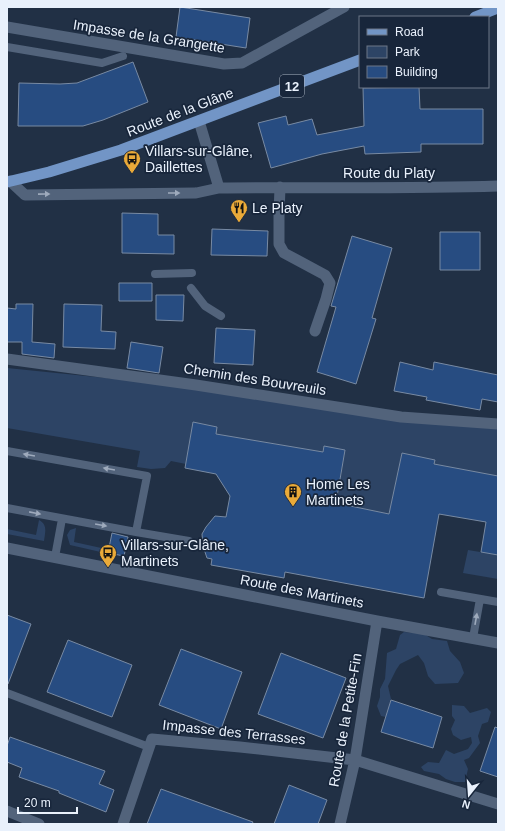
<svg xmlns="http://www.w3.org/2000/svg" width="505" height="831" font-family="Arial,sans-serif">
  <rect width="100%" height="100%" fill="#213045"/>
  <!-- green -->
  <path fill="#2d4465" d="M7,368l178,18 217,34 96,9v47l-64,-12 1,-4 -33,-7 -13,61 -63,-13 1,-7 11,2 7,-46 -21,-4 -1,6 -107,-18 1,-7 -24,-5 -7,42 -15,-3 -6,7 -14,1 -14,-2 3,-16 -133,-23z
    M39,520c9,5 6,12 5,21l-37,-7v-5l29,6z
    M76,528l-2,14 32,7 -1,4 -35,-8 -3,-10 3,-5z
    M468,550l30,5v24l-35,-6z
    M404,632l20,2 8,5 15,2 3,10 10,11 4,11 -6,10 -23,1 -7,-8 -4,-13 -6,-8 -18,9 -4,6 -8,16 3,13 -5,18 -5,-1 -4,-10 3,-9v-8l5,-10 2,-26 9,-4 4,-14z
    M452,705l12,1 6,7 17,-5 4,4 -3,10 -6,2 -4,12 2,7 -11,15 -5,2 4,9 -3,13h-10l-9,-3 -7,-5 -15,-3 -3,-4 7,-5 11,1 7,-13 8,4 14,-5 4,-6 -1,-6 -10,3 -8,-5 -2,-6 4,-9 -3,-4z"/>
  <!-- building -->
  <path fill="#274c81" stroke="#788aa3" d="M180,7l70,11 -4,30 -70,-11z
    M133,62l15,40 -45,18 -20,6h-65l1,-43 41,1 17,-1z
    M419,87l1,22h63v35h-62v8l-56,2 -1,-8 -42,8 -51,14 -13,-45 28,-7 2,9 24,-6 5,16 47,-9 -1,-38z
    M122,213l36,1v21h16v19l-52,-1z
    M212,229l56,2 -1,25 -56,-1z
    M440,232h40v38h-40z
    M352,236l40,12 -20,70 4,1 -20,65 -39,-12 19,-65 -5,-1z
    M119,283h33v18h-33z
    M156,295h28l-1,26 -27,-1z
    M16,304h17l-1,38 23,2 -1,14 -32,-4v-12h-15v-34l9,1z
    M64,304l38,1 -1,26 15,1 -1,17 -52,-2z
    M216,328l39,2 -2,35 -39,-2z
    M131,342l32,5 -4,26 -32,-5z
    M400,362l33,8 1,-8 64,13v27l-16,-3 -2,11 -54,-10 1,-3 -33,-6z
    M193,422l24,5 -1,7 107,18 1,-6 21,4 -9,53 53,11 13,-61 33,7 -1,4 64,12v79l-17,-3 5,-30 -47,-8 -15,84 -139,-26 -1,6 -73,-13 1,-6 -5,-1 -4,-12 -1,-12 4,-7 9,-11 11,1 4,-21 -14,-22 -31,-6z
    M112,533l16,4 -4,19 -16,-3z
    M7,615l24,9 -23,60h-1z
    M68,640l64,25 -20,52 -65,-25z
    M181,649l61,23 -21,57 -62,-24z
    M281,653l65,25 -23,60 -65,-24z
    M391,700l51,17 -9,31 -52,-16z
    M495,727l3,1v49l-18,-6z
    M10,737l95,34 -6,13 15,6 -8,22 -47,-19v-2l-40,-14 3,-9 -15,-6v-16z
    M289,785l38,15 -9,24h-44z
    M161,789l92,33 -1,2h-105z"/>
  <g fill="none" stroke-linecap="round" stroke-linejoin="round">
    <!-- service -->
    <path stroke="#52637b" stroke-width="8" d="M7,47l95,16 21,-7
      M155,274l37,-1
      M191,288l14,18 16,10
      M7,451l140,25 -11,56 -129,-24
      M136,532l53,9
      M55,557l7,-38
      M441,592l57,10
      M473,638l7,-39
      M7,693l142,54"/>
    <!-- minor -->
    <path stroke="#52637b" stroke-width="11" d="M7,27l217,37 18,-1 102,-56
      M199,121l20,67c93,-1 186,1 279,-2
      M10,181l15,14 171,-2 23,-5
      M280,187l-1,28v29l5,9 41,22 5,8 -4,16 -11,32
      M7,359l189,26 205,32 97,7
      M7,548l370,73 121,22
      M7,811l32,13
      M123,824l29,-85 88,8 115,13 143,44
      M340,824l15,-64 22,-139"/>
    <!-- primary -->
    <path stroke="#7295c6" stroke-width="11" d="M475,17l23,-9
      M7,182l42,-10 72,-22 239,-90"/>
  </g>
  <!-- one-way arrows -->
  <defs><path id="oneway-solid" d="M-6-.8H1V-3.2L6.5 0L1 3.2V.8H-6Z"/></defs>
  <g fill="#9eaabc">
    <use href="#oneway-solid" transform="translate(174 193)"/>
    <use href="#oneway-solid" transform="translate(44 194) rotate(-1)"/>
    <use href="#oneway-solid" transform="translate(29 455) rotate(-170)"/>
    <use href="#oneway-solid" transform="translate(109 469) rotate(-170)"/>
    <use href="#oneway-solid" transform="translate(35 513) rotate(11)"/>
    <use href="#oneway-solid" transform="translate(101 525) rotate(10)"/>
    <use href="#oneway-solid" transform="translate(476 619) rotate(-80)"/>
  </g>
  <!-- icons -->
  <defs>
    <symbol id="bus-pin" viewBox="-11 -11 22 30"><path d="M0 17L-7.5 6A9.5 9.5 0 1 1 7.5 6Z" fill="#eaaa39" stroke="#18263b"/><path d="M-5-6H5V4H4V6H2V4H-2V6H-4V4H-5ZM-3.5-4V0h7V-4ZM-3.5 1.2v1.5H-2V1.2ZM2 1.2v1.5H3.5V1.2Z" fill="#111"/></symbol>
    <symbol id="restaurant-pin" viewBox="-11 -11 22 30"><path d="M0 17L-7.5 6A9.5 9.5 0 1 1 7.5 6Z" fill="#eaaa39" stroke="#18263b"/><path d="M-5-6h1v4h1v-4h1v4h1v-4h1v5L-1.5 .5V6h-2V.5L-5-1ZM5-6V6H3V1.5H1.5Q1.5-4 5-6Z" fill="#111"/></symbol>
    <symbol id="building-pin" viewBox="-11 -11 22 30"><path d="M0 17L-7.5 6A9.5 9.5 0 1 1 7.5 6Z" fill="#eaaa39" stroke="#18263b"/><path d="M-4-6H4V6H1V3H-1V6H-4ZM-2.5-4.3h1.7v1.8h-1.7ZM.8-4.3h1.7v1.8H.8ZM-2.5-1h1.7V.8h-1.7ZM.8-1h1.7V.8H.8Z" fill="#111"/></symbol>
  </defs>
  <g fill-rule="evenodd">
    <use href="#bus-pin" x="122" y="149" width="20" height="27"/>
    <use href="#restaurant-pin" x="229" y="198" width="20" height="27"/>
    <use href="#building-pin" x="283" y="482" width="20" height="27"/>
    <use href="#bus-pin" x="98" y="543" width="20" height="27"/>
  </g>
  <g text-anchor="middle" stroke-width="3.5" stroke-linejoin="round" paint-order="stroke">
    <!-- shield labels -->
    <rect fill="#18263b" stroke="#aab4c2" stroke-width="1" x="280" y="75" width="24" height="22" rx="3"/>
    <g font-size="13" font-weight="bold" fill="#e9f1fc">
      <text x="292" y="91">12</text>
    </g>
    <!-- street labels -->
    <g font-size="14" fill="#e9f1fc" stroke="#18263b">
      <text transform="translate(149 36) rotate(9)" y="5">Impasse de la Grangette</text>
      <text transform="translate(180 112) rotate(-21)" y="5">Route de la Glâne</text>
      <text x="389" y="178">Route du Platy</text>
      <text transform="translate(255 379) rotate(9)" y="5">Chemin des Bouvreuils</text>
      <text transform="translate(302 591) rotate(11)" y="5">Route des Martinets</text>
      <text transform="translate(345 720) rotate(-80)" y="5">Route de la Petite-Fin</text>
      <text transform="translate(234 732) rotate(6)" y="5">Impasse des Terrasses</text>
    </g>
    <!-- poi labels -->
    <g font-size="14" fill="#e9f1fc" stroke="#18263b" text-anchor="start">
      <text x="145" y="156">Villars-sur-Glâne,<tspan x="145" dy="16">Daillettes</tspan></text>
      <text x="252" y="213">Le Platy</text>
      <text x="306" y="489">Home Les<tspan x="306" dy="16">Martinets</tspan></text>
      <text x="121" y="550">Villars-sur-Glâne,<tspan x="121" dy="16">Martinets</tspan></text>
    </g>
  </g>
  <!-- border -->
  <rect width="505" height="831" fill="none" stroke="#e9f1fc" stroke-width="16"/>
  <!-- legend -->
  <rect x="359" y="16" width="130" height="72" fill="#18263b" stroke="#6c7788"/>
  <rect x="367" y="29" width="20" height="6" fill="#7295c6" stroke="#6c7788"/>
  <text x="395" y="36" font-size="12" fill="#e9f1fc">Road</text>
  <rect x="367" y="46" width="20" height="12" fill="#2d4465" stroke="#6c7788"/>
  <text x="395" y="56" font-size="12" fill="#e9f1fc">Park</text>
  <rect x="367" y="66" width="20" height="12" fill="#274c81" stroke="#6c7788"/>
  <text x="395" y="76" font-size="12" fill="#e9f1fc">Building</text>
  <!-- north arrow -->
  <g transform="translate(469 795) rotate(197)" stroke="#18263b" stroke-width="3" paint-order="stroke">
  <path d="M0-3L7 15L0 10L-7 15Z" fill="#e9f1fc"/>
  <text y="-6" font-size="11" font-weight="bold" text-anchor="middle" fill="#e9f1fc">N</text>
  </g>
  <!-- scale -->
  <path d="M18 807v6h59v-6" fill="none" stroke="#e9f1fc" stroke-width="2"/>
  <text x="24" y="807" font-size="12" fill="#e9f1fc" stroke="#18263b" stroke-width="3" paint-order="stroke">20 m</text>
</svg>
